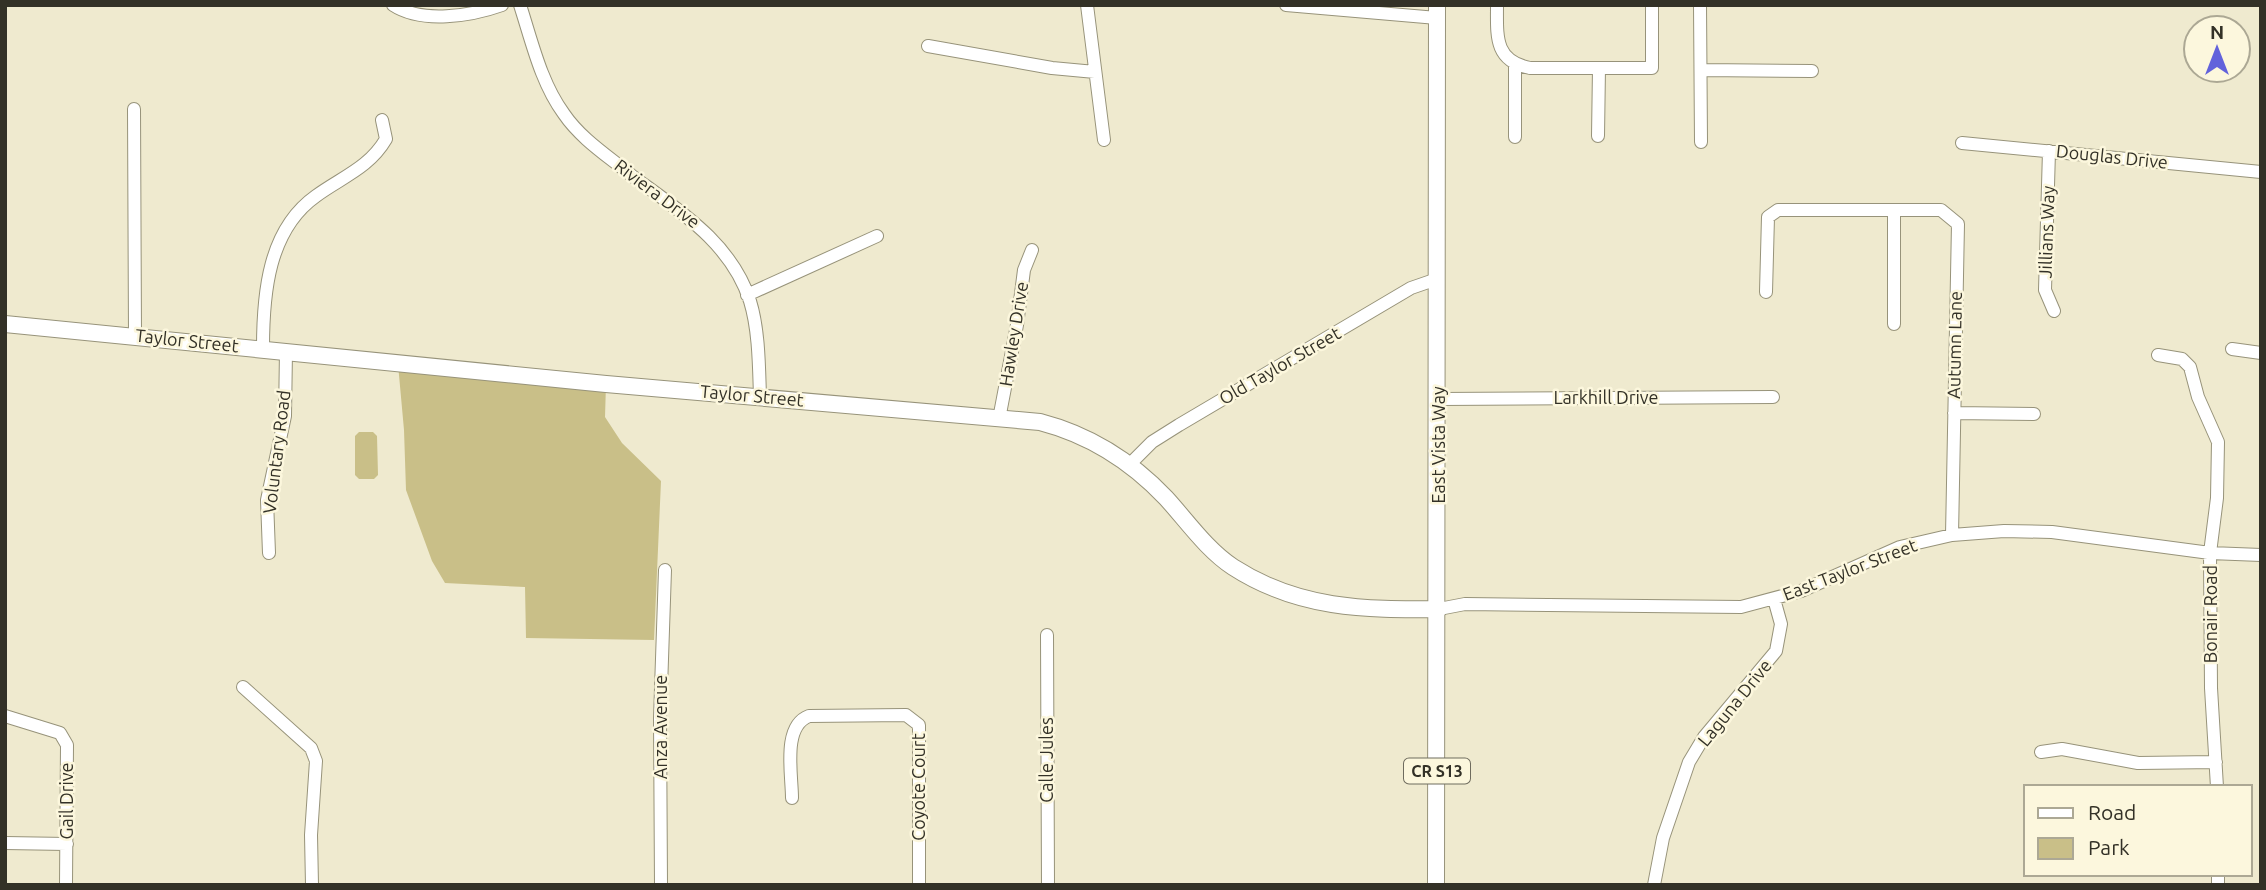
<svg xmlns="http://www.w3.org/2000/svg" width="2266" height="890" font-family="Ubuntu,sans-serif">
  <rect width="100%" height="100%" fill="#efeacf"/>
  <!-- green -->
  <path fill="#c9bf88" d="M398,364l208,20 -1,33 17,26 39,38 -7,159 -128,-2 -1,-51 -80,-4 -13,-22 -26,-71 -2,-60z
    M359,432h14l4,4 1,39 -4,4h-15l-4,-4v-39z"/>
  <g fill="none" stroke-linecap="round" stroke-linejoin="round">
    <defs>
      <path id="minor" d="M393,5c29,19 78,11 109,0
        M520,5c12,37 21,78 44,109 17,25 44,42 67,61 47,35 100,67 119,126 9,29 9,66 10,96
        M1087,5l17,135
        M1286,5l151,13
        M1497,5c0,31 -3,56 33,63h122v-63
        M1700,5l1,137
        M928,46l124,22 43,4
        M1515,65v72
        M1701,70l111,1
        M134,109l1,227
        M1598,136l1,-68
        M1962,143l299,29
        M2049,151l-4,139 9,21
        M1894,210v114
        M1766,292l2,-75 10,-7h163l17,14 -6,311
        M747,295l130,-59
        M263,348c0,-54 5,-118 53,-152 26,-19 53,-28 70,-57l-4,-19
        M2232,349l29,4
        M2158,355l24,4 8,8 8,30 20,45 -1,56 -7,55 1,135 6,99
        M1439,399l334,-2
        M1954,413l80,1
        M999,419l18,-94 7,-55 8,-20
        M1130,464l22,-22 27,-17 232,-137 26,-9
        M269,553l-2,-53 18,-84 1,-65
        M1439,609l26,-5 276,3 60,-16 99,-44 52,-12 52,-4 48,1 158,21 51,2
        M1047,635l1,250
        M243,687l68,61 5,13 -5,74 1,50
        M5,716l55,17 7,12 -1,140
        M2041,752l21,-3 76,14 78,-1
        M792,798c0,-24 -10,-72 17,-82l97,-1 13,10v160
        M5,843l62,1
        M661,885l-1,-167 5,-148
        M1654,885l9,-47 26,-76 15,-25 72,-86 5,-27 -7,-25
        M2218,885v-11"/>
      <path id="major" d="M5,324l601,60 434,38c50,13 90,38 126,76 21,23 41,52 67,69 65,42 131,43 206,42
        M1436,885l1,-880"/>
    </defs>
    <!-- minor casing -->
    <use href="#minor" stroke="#97937a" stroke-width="14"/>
    <!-- major casing -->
    <use href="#major" stroke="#97937a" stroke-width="18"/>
    <!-- minor -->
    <use href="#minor" stroke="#fff" stroke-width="12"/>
    <!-- major -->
    <use href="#major" stroke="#fff" stroke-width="16"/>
  </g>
  <g text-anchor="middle" stroke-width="5" stroke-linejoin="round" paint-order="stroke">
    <!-- shield labels -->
    <rect fill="#fcf7dd" stroke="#6f6c5e" stroke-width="2" x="1404" y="758.5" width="66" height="25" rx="5"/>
    <g font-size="16" font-weight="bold" fill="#333127">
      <text x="1437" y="777">CR S13</text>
    </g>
    <!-- street labels -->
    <g font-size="18" fill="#333127" stroke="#fcf7dd">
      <text transform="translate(2112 157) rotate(6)" y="6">Douglas Drive</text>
      <text transform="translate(657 194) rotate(37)" y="6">Riviera Drive</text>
      <text transform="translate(2047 232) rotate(-88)" y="6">Jillians Way</text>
      <text transform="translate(1014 334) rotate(-81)" y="6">Hawley Drive</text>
      <text transform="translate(187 341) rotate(6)" y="6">Taylor Street</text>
      <text transform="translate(1955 345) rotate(-89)" y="6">Autumn Lane</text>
      <text transform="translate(1280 366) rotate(-30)" y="6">Old Taylor Street</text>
      <text transform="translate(752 396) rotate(5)" y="6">Taylor Street</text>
      <text x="1606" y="404">Larkhill Drive</text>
      <text transform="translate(1439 445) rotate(-90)" y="6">East Vista Way</text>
      <text transform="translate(277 452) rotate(-83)" y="6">Voluntary Road</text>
      <text transform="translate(1850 570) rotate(-21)" y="6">East Taylor Street</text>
      <text transform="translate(2211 614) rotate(-90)" y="6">Bonair Road</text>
      <text transform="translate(1735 703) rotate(-51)" y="6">Laguna Drive</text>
      <text transform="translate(661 727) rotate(-90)" y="6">Anza Avenue</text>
      <text transform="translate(1047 760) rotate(-90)" y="6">Calle Jules</text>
      <text transform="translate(919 787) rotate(-90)" y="6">Coyote Court</text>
      <text transform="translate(67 801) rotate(-90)" y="6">Gail Drive</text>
    </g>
  </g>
  <!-- border -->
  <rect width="2266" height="890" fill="none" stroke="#333127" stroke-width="14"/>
  <!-- legend -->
  <rect x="2024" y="785" width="228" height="91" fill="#fcf7dd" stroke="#aca894" stroke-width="2"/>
  <rect x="2038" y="808" width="35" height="10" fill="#ffffff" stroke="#aca894" stroke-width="2"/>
  <text x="2088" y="820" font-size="21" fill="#333127">Road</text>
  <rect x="2038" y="838" width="35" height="21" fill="#c9bf88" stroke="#aca894" stroke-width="2"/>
  <text x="2088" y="855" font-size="21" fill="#333127">Park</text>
  <!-- north arrow -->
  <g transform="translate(2217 49)"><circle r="33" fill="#fcf7dd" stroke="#aca894" stroke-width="2"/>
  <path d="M0-5L12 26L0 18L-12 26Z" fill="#6262db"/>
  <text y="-10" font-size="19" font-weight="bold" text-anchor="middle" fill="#333127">N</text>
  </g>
</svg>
